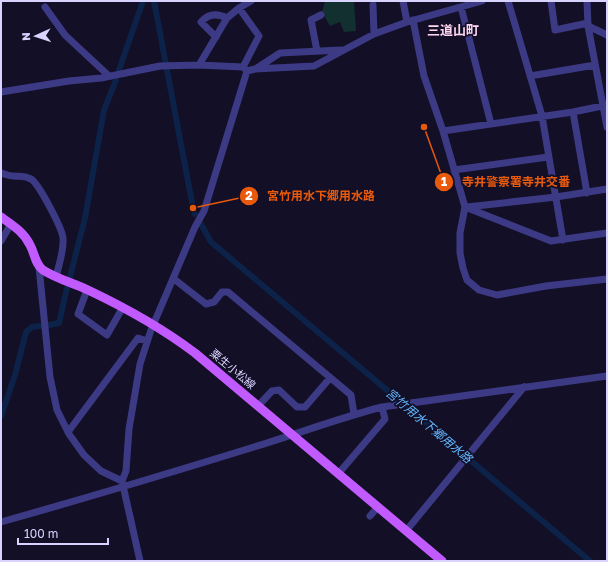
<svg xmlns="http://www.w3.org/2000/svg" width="608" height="562" font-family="'Golos Text','Noto Sans JP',sans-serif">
  <rect width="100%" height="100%" fill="#130f26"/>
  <!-- green -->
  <path fill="#12302f" d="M325,1h29l2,30 -12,1 -4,-10 -10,4 -8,-14z"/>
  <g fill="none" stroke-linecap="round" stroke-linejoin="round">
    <!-- canal -->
    <path stroke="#0c2248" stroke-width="6" d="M154,1l39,207 2,6
      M119,70l24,-69
      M201,224l10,18 379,319
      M70,277l15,-59 19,-108 12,-30
      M49,325l10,-2 8,-35
      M1,416l14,-41 11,-43 6,-5 8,-1"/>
    <!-- minor -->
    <path stroke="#3d3a85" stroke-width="7" d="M403,1l4,21
      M508,1l34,115 21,124
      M551,1l4,29 33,-7
      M587,1l1,25 19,101
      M373,5l1,29
      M45,7l20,28 44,41
      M461,7l30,117
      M239,8l20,28 -16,31
      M413,20l11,56 19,55 22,76 -5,26v20l3,15 4,12 12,10 18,5 49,-9 61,-7
      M588,26l19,9
      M216,37l-15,-15c7,-8 16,-9 26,-4
      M317,51l-6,-31 10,-5
      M199,65l28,-47 12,-10 12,-7
      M257,68l23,-15 61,-3
      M247,71l8,-2 59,-3 60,-32 33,-12 75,-21
      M530,76l65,-11
      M1,92l68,-11 32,-3 59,-12 39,-1 44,2 4,4
      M573,112l14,81
      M443,131l130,-19 34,-7
      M454,170l94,-13
      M1,173c4,1 8,3 12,3 8,1 10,-1 18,3 8,5 31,49 32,59 1,13 -4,26 -7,39
      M465,207l86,34 56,-8
      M467,207l89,-10 51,-8
      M1,241l10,-17
      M39,267l11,110 7,33 12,24 15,21 17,16 21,10 18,80
      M174,279l32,25 8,-2 8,-10h6l123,103 3,19
      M87,290l-9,24 29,21 16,-28
      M258,406l14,-15 7,-1 18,17h8l25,-29
      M68,432l70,-94 9,3
      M338,474l47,-55 -3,-12
      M122,481l4,-10 3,-42 11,-65 11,-34 44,-103 9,-16 43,-140
      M370,516l7,-8
      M1,522c85,-24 169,-49 253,-75 43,-13 85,-29 128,-40l225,-31
      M406,531l118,-144"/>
    <!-- major -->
    <path stroke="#c25bff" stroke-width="9" d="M1,217c11,8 23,15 29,28 5,9 5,19 13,25 14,9 30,13 45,20 38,18 74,38 107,63l247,208"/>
  </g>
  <g text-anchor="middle" stroke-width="3.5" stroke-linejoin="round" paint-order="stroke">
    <!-- street labels -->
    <g font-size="11" fill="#d9d4ff" stroke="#130f26">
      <text transform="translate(233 369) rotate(40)" y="4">粟生小松線</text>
    </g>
    <!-- water labels -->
    <g font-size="12" font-style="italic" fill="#62b6ff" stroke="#130f26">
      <text transform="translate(429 426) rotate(40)" y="4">宮竹用水下郷用水路</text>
    </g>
    <!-- quarter labels -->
    <g font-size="13" font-weight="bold" fill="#ffd6f0" stroke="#130f26">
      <text x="453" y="35">三道山町</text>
    </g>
  </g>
  <!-- callouts -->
  <path fill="none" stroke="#e8590c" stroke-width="1.5" d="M424 127L444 182M193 208L249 196"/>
  <g fill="#e8590c" stroke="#130f26" stroke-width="1.5">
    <circle cx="424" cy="127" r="4"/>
    <circle cx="193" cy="208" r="4"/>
    <circle cx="444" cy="182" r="10"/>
    <circle cx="249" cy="196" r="10"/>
  </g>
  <g font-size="12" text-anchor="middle" font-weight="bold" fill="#fff">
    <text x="444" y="186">1</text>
    <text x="249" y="200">2</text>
  </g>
  <g font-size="12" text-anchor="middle" font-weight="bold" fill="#e8590c" stroke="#130f26" stroke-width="3.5" stroke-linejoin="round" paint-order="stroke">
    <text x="516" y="186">寺井警察署寺井交番</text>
    <text x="321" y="200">宮竹用水下郷用水路</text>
  </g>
  <!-- border -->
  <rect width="608" height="562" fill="none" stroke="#d9d4ff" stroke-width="4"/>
  <!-- north arrow -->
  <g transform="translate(36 36) rotate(267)" stroke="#130f26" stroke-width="3" paint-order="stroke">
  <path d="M0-3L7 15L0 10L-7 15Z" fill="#d9d4ff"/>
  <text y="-6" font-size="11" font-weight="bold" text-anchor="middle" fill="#d9d4ff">N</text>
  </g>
  <!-- scale -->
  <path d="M18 538v6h90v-6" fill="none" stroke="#d9d4ff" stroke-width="2"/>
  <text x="24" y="538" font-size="12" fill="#d9d4ff" stroke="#130f26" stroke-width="3" paint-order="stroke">100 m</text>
</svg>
